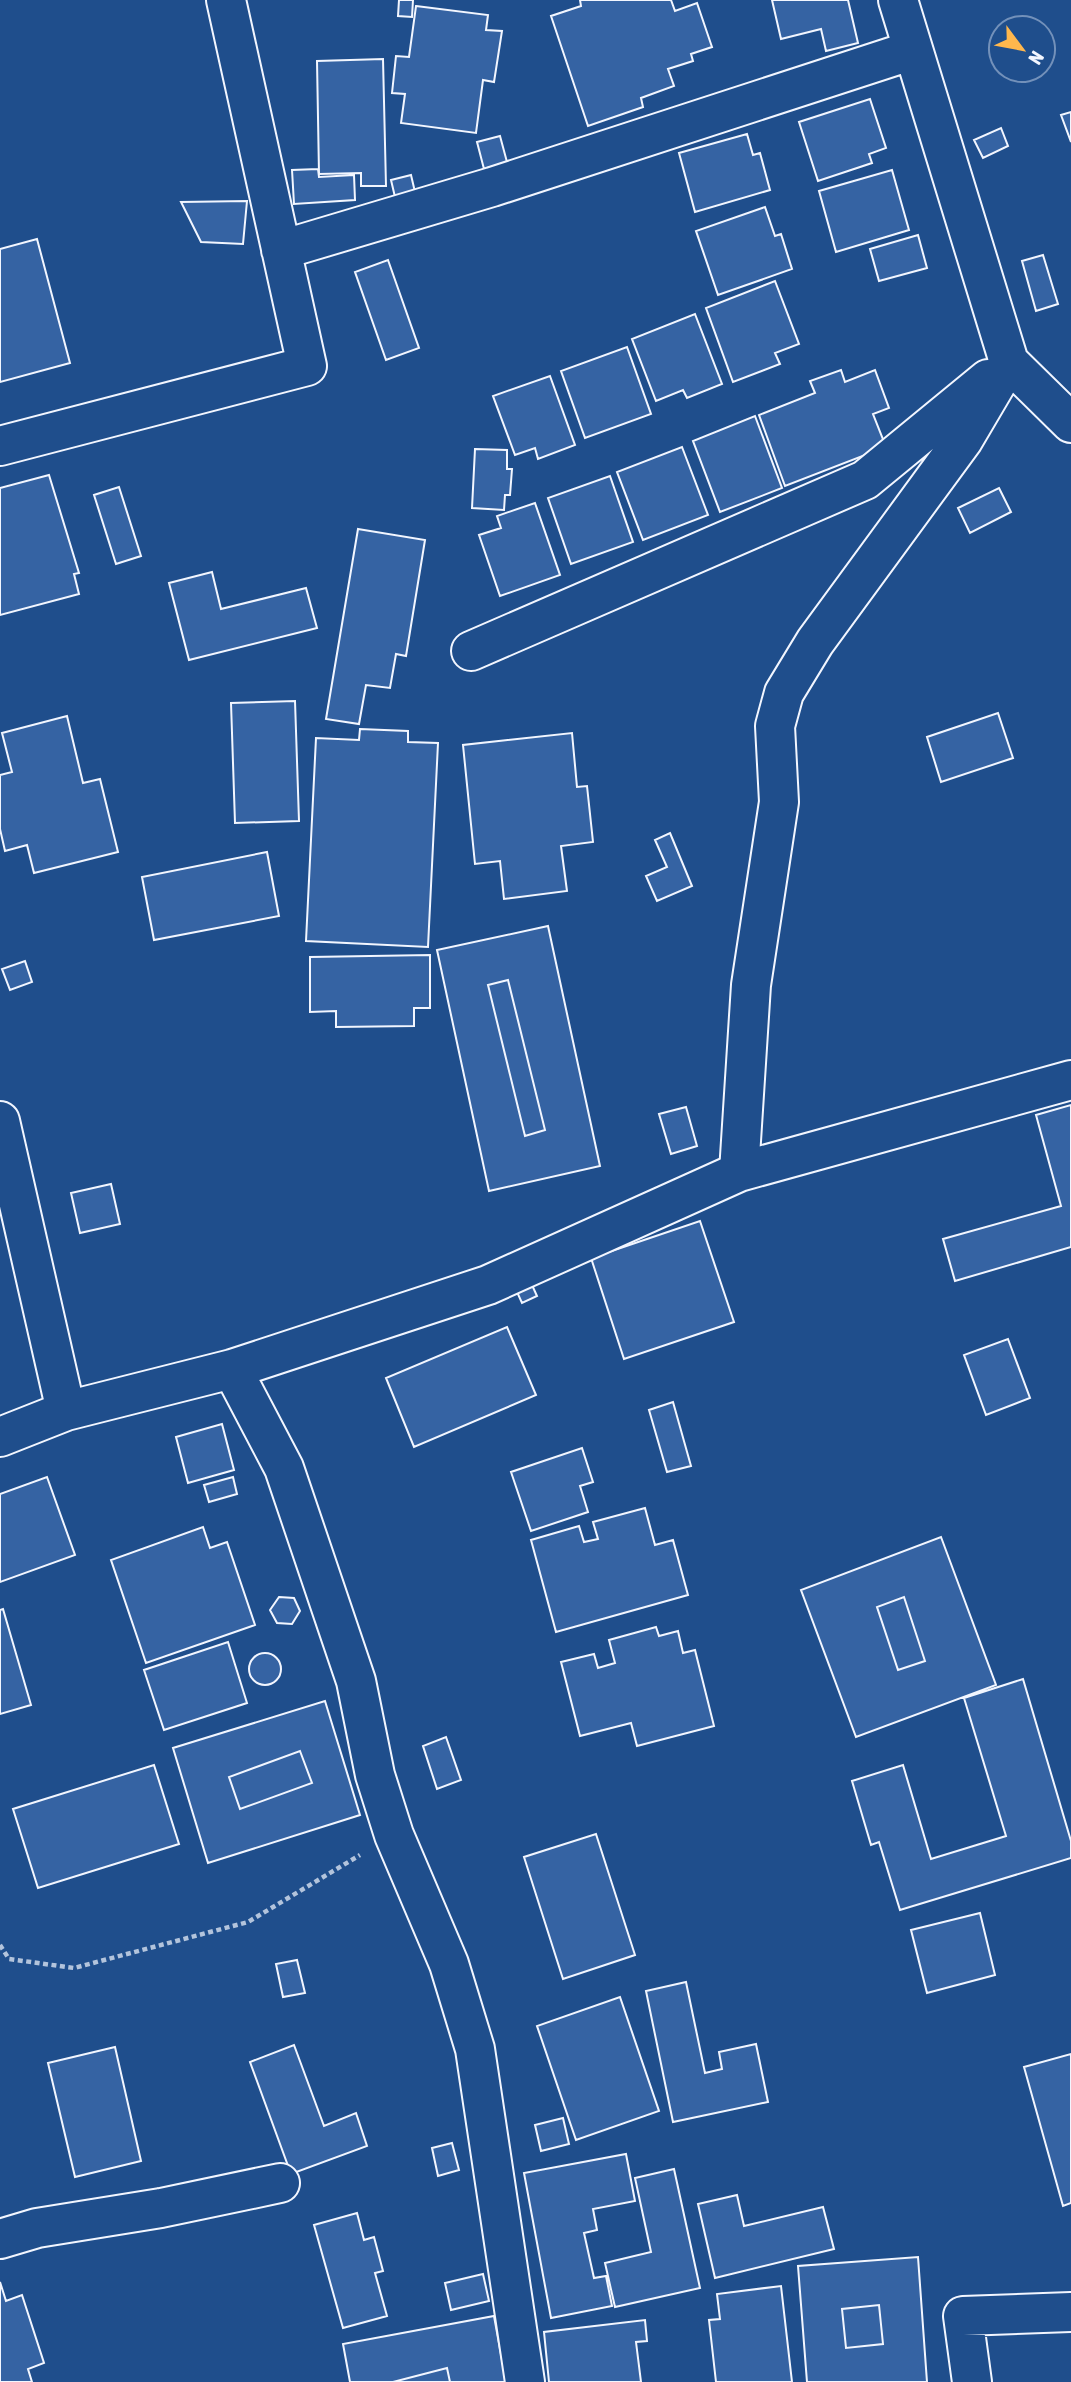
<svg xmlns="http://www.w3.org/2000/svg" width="1071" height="2382" font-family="'Asap Condensed',sans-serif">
  <rect width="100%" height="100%" fill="#1f4e8c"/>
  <!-- building -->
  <path fill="#3563a3" stroke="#f2f6ff" stroke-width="2" fill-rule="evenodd" d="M399,0h14l-1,17 -14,-1z
    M580,0h91l4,11 22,-8 15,44 -21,7 2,7 -25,8 6,17 -33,12 2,9 -55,19 -37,-110 30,-10z
    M772,0h76l10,43 -32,8 -5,-22 -40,10z
    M416,6l72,9 -2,15 16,1 -8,51 -11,-2 -7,53 -75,-10 4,-29 -13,-1 4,-37 13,1z
    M383,59l3,127h-25v-13l-42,1 -2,-113z
    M870,99l16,49 -17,6 3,9 -54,18 -19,-59z
    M1071,112v30l-10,-27z
    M1001,128l7,18 -25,12 -9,-18z
    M747,134l6,21 7,-2 10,37 -75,22 -16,-59z
    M500,136l7,26 -23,7 -7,-27z
    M318,169l1,8 35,-2 1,25 -61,4 -2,-34z
    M892,170l17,60 -73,22 -17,-61z
    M411,175l4,17 -20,5 -4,-17z
    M247,201l-4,43 -42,-2 -20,-40z
    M765,207l10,29 6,-2 11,35 -74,26 -22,-64z
    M918,235l9,33 -48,13 -9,-32z
    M37,239l33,124 -70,19v-133z
    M1043,255l15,49 -22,7 -14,-50z
    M388,260l31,88 -33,12 -31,-88z
    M775,281l24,63 -24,9 5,11 -47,18 -27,-74z
    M695,314l27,70 -35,14 -4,-8 -27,11 -24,-62z
    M627,347l24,67 -66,24 -24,-67z
    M841,370l4,12 30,-12 14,38 -16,6 13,33 -101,39 -26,-71 56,-22 -5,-12z
    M550,376l25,69 -37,14 -3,-11 -20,7 -22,-59z
    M755,416l27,72 -62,24 -27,-71z
    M682,447l26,68 -65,25 -26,-68z
    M475,449l32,1v19h5l-2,26h-5l-1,15 -32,-2z
    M49,475l30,98 -5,1 5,20 -79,21v-127z
    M610,476l23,66 -62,22 -23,-66z
    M119,487l22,69 -25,8 -22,-69z
    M999,488l12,24 -41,21 -12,-25z
    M535,503l25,72 -60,21 -21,-61 22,-7 -4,-12z
    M358,529l67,11 -19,116 -10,-2 -6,34 -24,-3 -7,39 -33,-5z
    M212,572l9,37 85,-21 11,40 -128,32 -20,-77z
    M295,701l4,120 -64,2 -4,-120z
    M998,713l15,45 -72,24 -14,-45z
    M67,716l16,67 17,-4 18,73 -84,21 -7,-28 -22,6 -5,-22v-54l12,-3 -10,-39z
    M360,729l48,2v11l30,1 -10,204 -122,-6 10,-203 43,2z
    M572,733l5,54 10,-1 6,56 -32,4 6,45 -63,8 -4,-38 -25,3 -12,-119z
    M670,833l22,53 -35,15 -11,-25 21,-9 -12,-27z
    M267,852l12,64 -125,24 -12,-63z
    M548,926l52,240 -111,25 -52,-241zM508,980l37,150 -20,6 -37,-151z
    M430,955v53h-16v18l-78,1v-16l-26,1v-55z
    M25,961l7,21 -22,8 -8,-21z
    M508,980l37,150 -20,6 -37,-151z
    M1071,1105v142l-116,34 -12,-42 118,-33 -25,-91z
    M686,1107l11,39 -26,8 -12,-40z
    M111,1184l9,40 -40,9 -9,-40z
    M700,1221l34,101 -110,37 -33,-101z
    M532,1285l5,11 -15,7 -5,-11z
    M507,1327l29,68 -122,52 -28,-69z
    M1008,1339l22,59 -44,17 -22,-60z
    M673,1402l18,64 -24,6 -18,-62z
    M222,1424l12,46 -46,13 -12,-46z
    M582,1448l11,34 -13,4 8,26 -57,19 -20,-59z
    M47,1477l28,78 -75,27v-88z
    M233,1477l4,17 -28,8 -5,-17z
    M645,1508l10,37 18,-5 15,55 -132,37 -25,-92 48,-14 5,16 14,-3 -5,-17z
    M203,1527l7,21 17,-6 28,83 -109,38 -35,-103z
    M941,1537l55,148 -140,52 -55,-147zM904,1597l21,64 -27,9 -21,-63z
    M279,1597l15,1 6,13 -8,13 -15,-1 -7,-13z
    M904,1597l21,64 -27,9 -21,-63z
    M3,1609l28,96 -31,9v-104z
    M656,1627l3,9 19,-5 5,22 12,-3 19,76 -77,20 -6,-23 -51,13 -19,-74 33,-8 4,14 17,-5 -6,-23z
    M228,1642l19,61 -83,27 -20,-60z
    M249 1669a16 16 0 1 1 32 0a16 16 0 1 1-32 0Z
    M1023,1679l48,162v17l-171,52 -21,-68 -8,3 -19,-64 51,-16 28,94 75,-23 -42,-138z
    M325,1701l35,114 -152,48 -35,-115zM300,1751l12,32 -72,26 -11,-32z
    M446,1737l15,43 -24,9 -14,-43z
    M300,1751l12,32 -72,26 -11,-32z
    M154,1765l25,79 -141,44 -25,-79z
    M596,1834l39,121 -72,24 -39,-122z
    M980,1913l15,62 -68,18 -16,-63z
    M297,1960l8,33 -22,4 -7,-33z
    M686,1982l19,91 17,-4 -3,-17 37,-8 12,58 -95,20 -27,-131z
    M620,1997l39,114 -83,29 -39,-114z
    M294,2045l30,81 32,-13 11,33 -76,28 -41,-112z
    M115,2047l26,114 -66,16 -27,-114z
    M1071,2054v149l-8,3 -39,-139z
    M563,2118l6,26 -28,7 -6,-26z
    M452,2143l7,27 -21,6 -6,-28z
    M626,2154l9,47 -42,8 4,21 -13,3 10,45 12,-2 6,30 -61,12 -27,-145z
    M674,2169l26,119 -85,19 -10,-44 46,-11 -16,-74z
    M737,2195l7,31 79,-19 11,42 -119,29 -17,-74z
    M357,2213l7,27 10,-3 9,34 -8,2 12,43 -44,12 -29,-103z
    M918,2257l9,125h-120l-9,-116zM879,2305l4,39 -37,4 -4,-39z
    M483,2274l6,27 -38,9 -6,-27z
    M0,2282l6,19 16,-6 22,68 -16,6 4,13h-32z
    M781,2286l11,96h-76l-7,-62 11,-1 -3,-25z
    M879,2305l4,39 -37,4 -4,-39z
    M494,2316l12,66h-56l-3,-14 -54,14h-43l-7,-38z
    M645,2320l2,21 -11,1 5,40h-92l-5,-50z
    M447,2368l3,14h-57z"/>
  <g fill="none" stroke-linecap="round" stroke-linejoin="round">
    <defs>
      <path id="minor" d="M898,0l111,362 62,61
        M281,250l211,-63 421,-137
        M0,446l307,-80 -81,-366
        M471,651l394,-171 123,-101
        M0,1121l66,290
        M739,1172l12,-187 28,-183 -4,-76 9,-33 31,-51 148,-202 46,-78
        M232,1369l52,99 72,213 19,94 19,60 55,129 26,85 50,333
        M0,1437l66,-26 166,-42 256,-84 251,-113 332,-92
        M0,2239l37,-11 124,-20 119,-25
        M972,2382l-9,-66 108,-4"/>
    </defs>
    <!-- minor casing -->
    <use href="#minor" stroke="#f2f6ff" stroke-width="42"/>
    <!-- path -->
    <path stroke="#b3c4dc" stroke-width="4.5" stroke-dasharray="5 3.5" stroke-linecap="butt" d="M0,1945l9,14 65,9 174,-46 112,-67"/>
    <!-- minor -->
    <use href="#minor" stroke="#1f4e8c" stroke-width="38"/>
  </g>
  <!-- north arrow -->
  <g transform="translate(1022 49) rotate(122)"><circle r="33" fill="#1f4e8c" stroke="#7391ba" stroke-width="2"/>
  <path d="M0-5L12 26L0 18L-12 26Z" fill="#ffb74d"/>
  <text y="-10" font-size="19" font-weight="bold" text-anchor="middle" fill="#f2f6ff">N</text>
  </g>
</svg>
